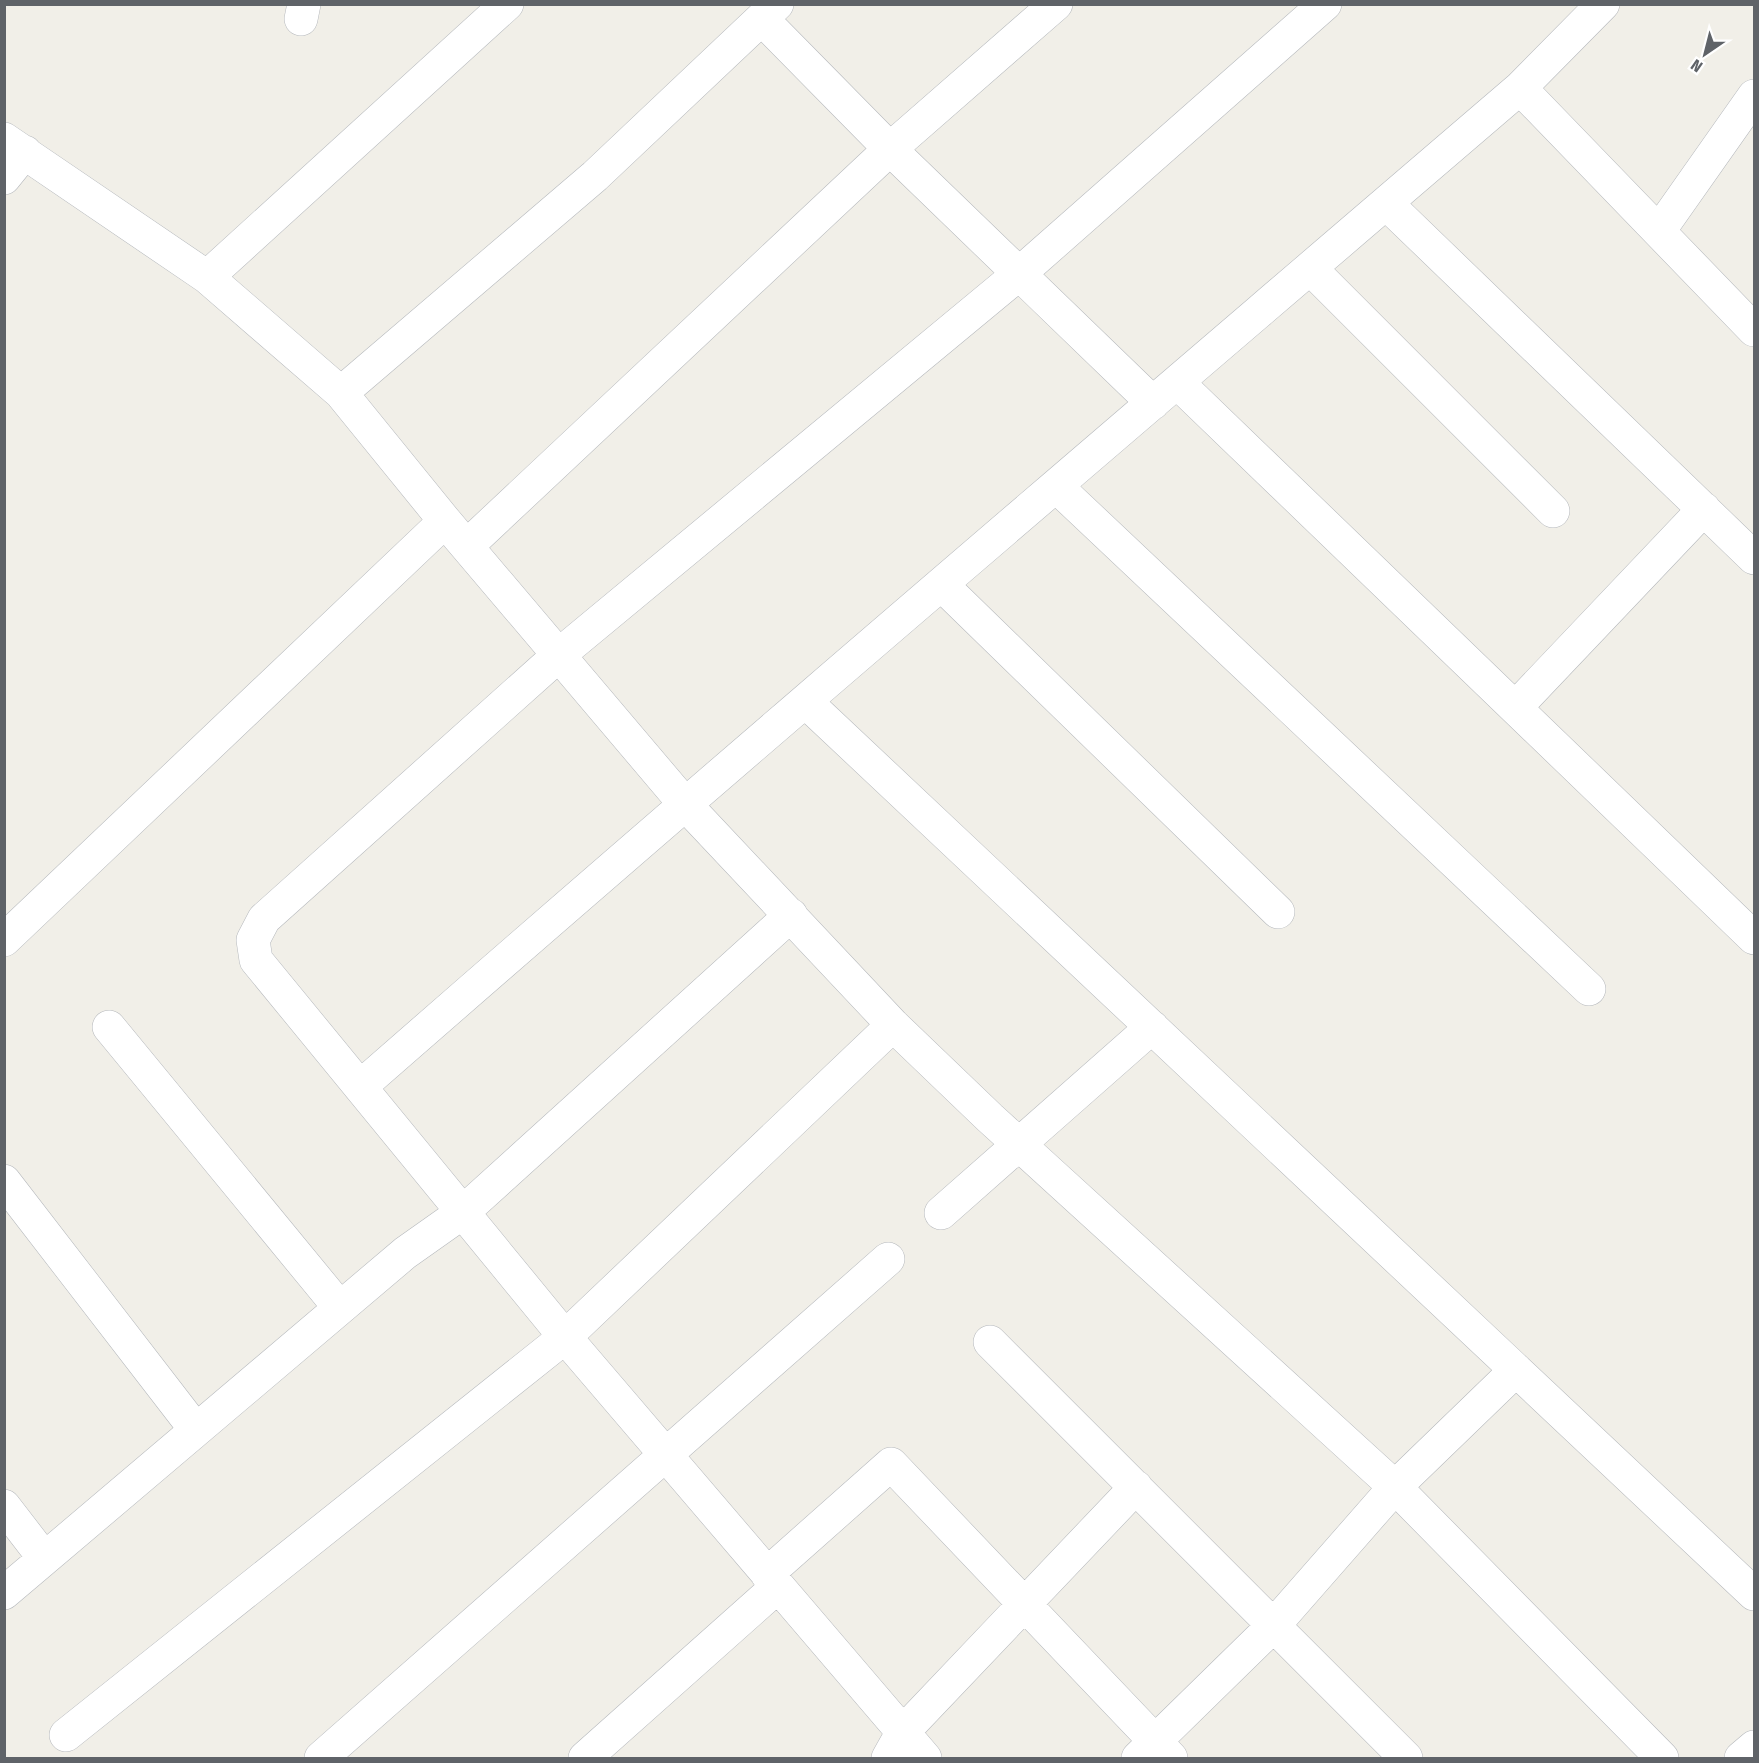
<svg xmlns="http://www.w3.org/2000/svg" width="1759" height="1763" font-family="'Fira Sans Condensed',sans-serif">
  <rect width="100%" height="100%" fill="#f1efe8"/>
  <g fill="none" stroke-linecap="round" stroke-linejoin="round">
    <defs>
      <path id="minor" d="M301,19l3,-15
        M762,19l128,130 263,254
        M1520,88l234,242
        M4,139l203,138 134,116 104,128 239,282 209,222 97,93 405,369 267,271
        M4,178l21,-26
        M1386,203l368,355
        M1659,231l95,-135
        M1310,268l243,243
        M207,277l300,-273
        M1177,382l577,556
        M341,393l254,-217 182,-172
        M1056,486l533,503
        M468,545l422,-396 166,-145
        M942,585l336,327
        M806,702l948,892
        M1516,707l188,-198
        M4,940l441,-419
        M109,1027l231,281
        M360,1087c384,-336 773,-667 1160,-999l83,-84
        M4,1181l192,249
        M941,1213l211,-186
        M990,1342l416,416
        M4,1506l40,52
        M767,1574l124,-110 280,294
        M4,1593l401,-340 58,-41 328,-297
        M66,1735l499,-398 328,-312
        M321,1758l567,-499
        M585,1758l192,-171
        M888,1758l14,-25 234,-246
        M925,1758l-360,-421 -309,-377 -3,-20 11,-21 296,-265 460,-381 305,-269
        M1138,1758l136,-133 121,-138 121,-117
        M1741,1758l13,-11"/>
    </defs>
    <!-- minor casing -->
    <use href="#minor" stroke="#b5b8bc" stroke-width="34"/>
    <!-- minor -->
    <use href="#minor" stroke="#fff" stroke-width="33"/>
  </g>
  <!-- border -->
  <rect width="1759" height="1763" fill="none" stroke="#5f6368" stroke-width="12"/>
  <!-- north arrow -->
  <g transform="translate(1705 54) rotate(215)" stroke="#ffffff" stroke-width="4.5" paint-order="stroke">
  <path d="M0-4.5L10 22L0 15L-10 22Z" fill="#5f6368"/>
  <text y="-9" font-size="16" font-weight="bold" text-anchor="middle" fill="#5f6368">N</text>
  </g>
</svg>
